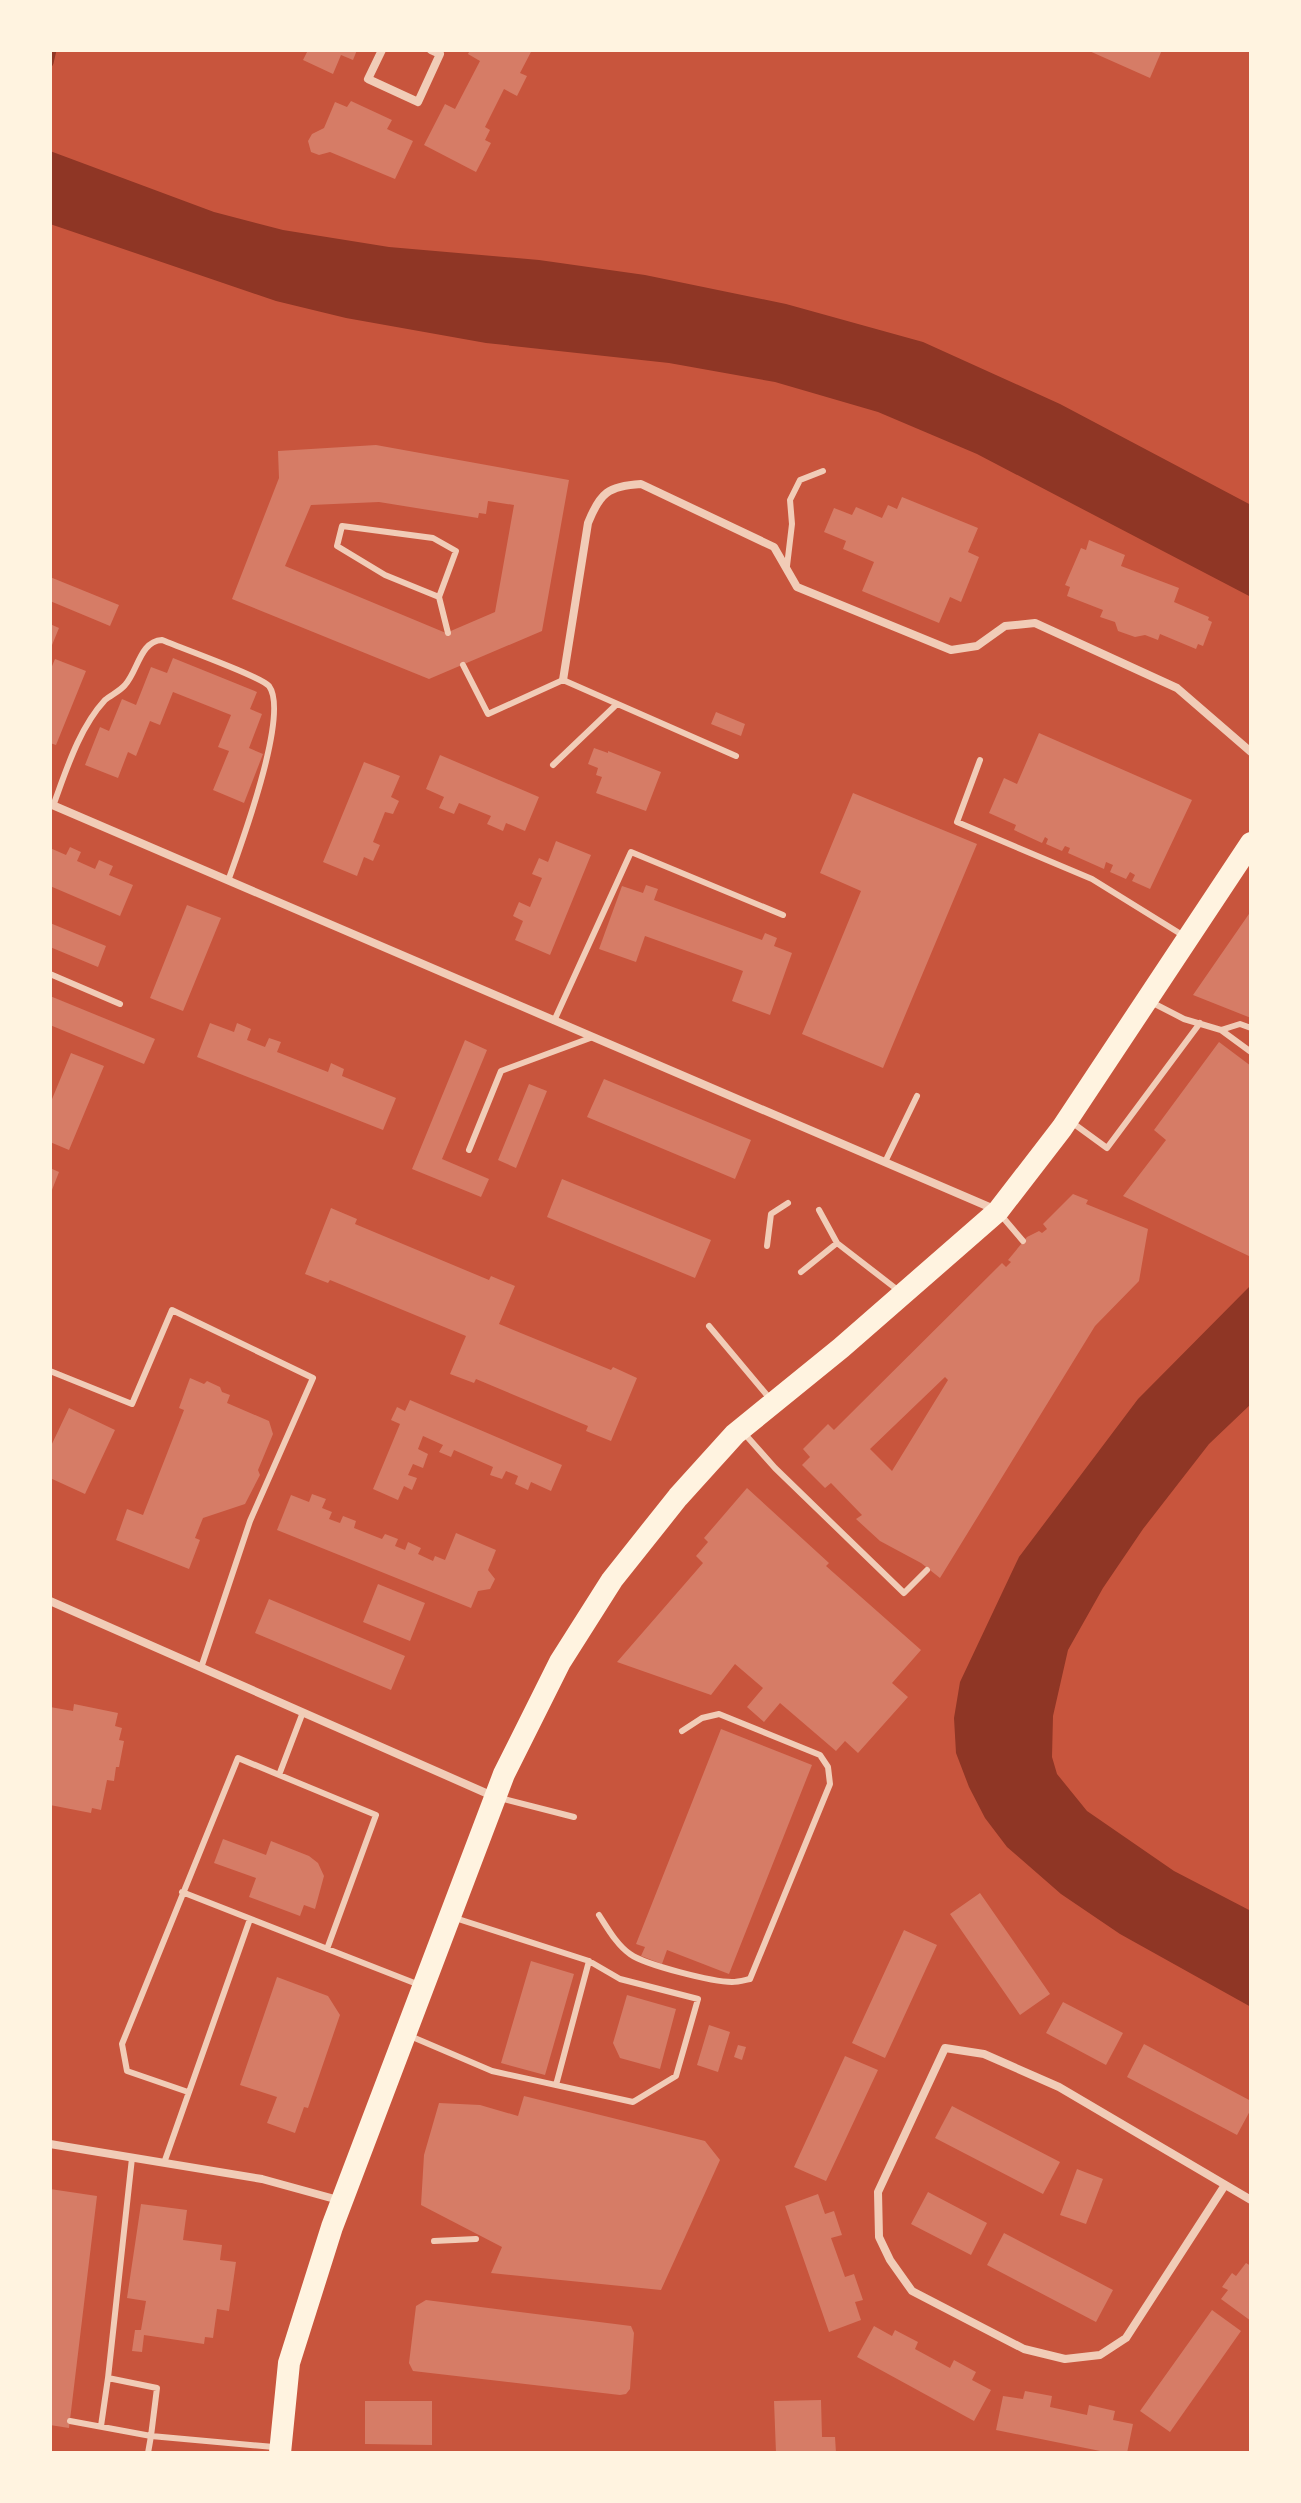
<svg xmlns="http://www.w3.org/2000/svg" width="1301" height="2503" font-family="Roboto,sans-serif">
  <rect width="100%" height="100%" fill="#c8553d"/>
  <!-- water -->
  <path fill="#8f3625" d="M50,151l164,61 69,18 106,17 150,13 106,15 141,29 137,38 137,62 191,101v92l-274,-143 -99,-42 -103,-30 -106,-19 -183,-20 -140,-25 -70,-17 -226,-77z
    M1251,1285v119l-42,40 -66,85 -40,59 -35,62 -15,66 -1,41 5,17 30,37 87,60 77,40v96l-131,-73 -59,-40 -54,-47 -22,-29 -16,-31 -13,-34 -2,-35 6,-36 59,-125 119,-158z"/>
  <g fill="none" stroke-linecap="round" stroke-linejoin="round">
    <!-- stream -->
    <path stroke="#8f3625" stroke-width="7" d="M50,63l3,-13"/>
  </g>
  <!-- building -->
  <path fill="#d67c66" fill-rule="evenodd" d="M308,50h49l-4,10 -12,-5 -8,19 -30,-14z
    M470,50h62l-12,23 7,3 -10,20 -13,-7 -19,38 5,3 -5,10 6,3 -15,29 -52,-27 21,-41 10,5 25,-48 -12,-7z
    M1087,50h75l-12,28z
    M351,101l41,19 -5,9 26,12 -18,38 -65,-27 -11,3 -8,-3 -3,-11 4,-7 12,-6 11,-26 12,5z
    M376,445l193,35 -27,151 -113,48 -197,-80 47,-121 -1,-27zM488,501l26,4 -19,107 -49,21 -161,-67 26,-61 68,-3 99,16 1,-5 7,1z
    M902,497l76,31 -10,24 11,5 -18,45 -11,-5 -11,26 -77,-32 12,-29 -31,-13 3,-8 -22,-9 10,-24 18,7 4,-8 26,11 6,-13 9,4z
    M1089,540l36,15 -4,11 58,22 -5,14 35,15 -1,3 4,2 -9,24 -5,-2 -2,5 -36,-15 -2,6 -13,-5 -10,2 -17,-6 -3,-9 -15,-5 3,-7 -36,-14 3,-9 -5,-2 16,-37 5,2z
    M50,577l69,28 -9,21 -60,-25z
    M50,624l9,4 -9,22z
    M173,658l84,34 -7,17 12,5 -13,34 14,6 -19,49 -31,-13 16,-39 -11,-4 13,-32 -58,-23 -13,33 -10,-4 -14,35 -8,-4 -10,26 -33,-13 15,-38 9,4 13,-32 14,6 15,-38 16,6z
    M55,659l31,12 -30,74 -6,-2v-72z
    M716,712l29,12 -4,12 -30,-12z
    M1039,733l153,67 -42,89 -18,-8 3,-6 -5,-3 -4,7 -16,-7 3,-7 -7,-3 -2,7 -36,-16 2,-5 -5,-2 -3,5 -16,-7 2,-5 -3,-2 -3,6 -28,-13 2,-5 -27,-12 15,-35 13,6z
    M594,748l14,5v-2l53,21 -15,39 -50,-18 6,-16 -6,-2 2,-7 -10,-4z
    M440,755l99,42 -14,34 -19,-8 -3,8 -16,-7 4,-8 -32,-13 -5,11 -15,-6 5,-11 -18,-8z
    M364,762l36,14 -9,21 8,4 -6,13 -8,-2 -12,30 7,3 -7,16 -9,-4 -7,19 -34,-14z
    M853,793l124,51 -94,224 -81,-34 59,-143 -41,-18z
    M556,841l35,14 -41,100 -35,-15 8,-19 -10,-5 6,-14 11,5 12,-29 -10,-4 7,-16 9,4z
    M70,847l11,5 -4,9 18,8 4,-9 14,6 -4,9 24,10 -13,31 -70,-30v-38l16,7z
    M646,885l12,4 -4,11 108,40 3,-7 12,5 -3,8 18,7 -22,62 -38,-14 11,-30 -98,-35 -9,26 -37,-13 23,-63 21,7z
    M187,905l34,13 -38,93 -33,-13z
    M1251,911v107l-58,-23z
    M50,923l56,23 -8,21 -48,-20z
    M50,996l105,43 -11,25 -94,-39z
    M210,1023l24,9 3,-9 14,6 -4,11 18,7 4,-9 12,4 -4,10 51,20 3,-9 13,6 -2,7 54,22 -13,32 -186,-73z
    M465,1040l22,10 -45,109 47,20 -8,18 -69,-28z
    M1219,1042l32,24v191l-128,-61 43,-56 -12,-10z
    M71,1053l33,13 -35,84 -19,-8v-38z
    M604,1079l147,61 -16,39 -148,-62z
    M529,1084l18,7 -31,77 -18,-8z
    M50,1168l9,4 -9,23z
    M562,1179l149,61 -16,38 -148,-61z
    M1073,1194l15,6 -2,4 62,25 -9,52 -44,45 -155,252 -19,-15 -41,-22 -24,-22 6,-4 -31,-32 -6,5 -23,-23 8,-8 -7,-8 25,-25 6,6 168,-167 4,4 5,-5 -3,-2 19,-23 12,-6 3,2 5,-4 -4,-5zM945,1377l3,3 -56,91 -22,-22z
    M331,1208l26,11 -2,5 134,56 2,-4 24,10 -16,38 112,46 2,-3 24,11 -26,63 -25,-10 2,-5 -112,-47 -2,4 -24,-9 16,-38 -136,-56 -2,3 -23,-9z
    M190,1378l14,6 3,-3 13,6 2,5 8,3 -3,8 42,18 4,13 -15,36 2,5 -15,29 -42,14 -8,20 5,2 -11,29 -73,-29 11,-31 16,6 41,-105 -5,-2z
    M410,1400l152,65 -11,26 -20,-9 -3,8 -13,-6 3,-8 -12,-5 -4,8 -12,-4 3,-8 -39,-17 -3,7 -12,-5 4,-7 -20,-9 -5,13 10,5 -5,14 -10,-4 -5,11 9,3 -5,12 -8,-4 -6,14 -25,-11 27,-65 -9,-4 6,-13 8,4z
    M69,1408l46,22 -30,64 -35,-16v-30z
    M747,1488l82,75 -3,3 95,84 -29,33 16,14 -50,56 -13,-12 -9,10 -56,-48 -16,19 -17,-15 16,-19 -28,-24 -24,31 -94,-33 86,-99 -7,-7 12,-14 -4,-4z
    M312,1494l14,5 -4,9 10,4 -3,7 11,4 3,-7 13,5 -2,7 28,11 3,-5 13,5 -3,7 10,4 3,-8 13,6 -3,6 15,7 2,-5 10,4 11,-27 40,17 -8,20 7,9 -5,10 -12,2 -7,17 -194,-78 14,-35 18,7z
    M378,1584l47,19 -15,38 -47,-19z
    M269,1599l136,57 -14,34 -136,-57z
    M74,1704l44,9 -3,13 7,2 -3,12 5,1 -5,26h-3l-2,14 -7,-1 -6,30 -9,-2 -1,5 -41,-8v-98l23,4z
    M721,1729l91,36 -83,209 -62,-24 -5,14 -21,-8 4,-9 -9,-3z
    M223,1839l43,16 5,-14 38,15 9,7 6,13 -9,33 -11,-4 -4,11 -51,-19 7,-19 -42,-15z
    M980,1893l70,101 -30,21 -70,-101z
    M904,1930l33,15 -52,113 -33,-15z
    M531,1961l43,13 -29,101 -44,-12z
    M277,1977l51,19 12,19 -32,93 -4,-1 -9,26 -28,-10 10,-26 -37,-12z
    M627,1995l49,14 -16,60 -40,-11 -7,-15z
    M1063,2002l60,31 -17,32 -60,-32z
    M709,2025l21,7 -12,40 -21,-7z
    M1144,2044l107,57v8l-14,26 -110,-58z
    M738,2045l8,2 -4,13 -8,-3z
    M845,2056l33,14 -52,111 -32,-14z
    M524,2096l181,45 15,19 -59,130 -170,-17 11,-26 -81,-42 3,-50 15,-52 41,2 38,11z
    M952,2106l108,56 -17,32 -108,-56z
    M1077,2169l26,10 -17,45 -26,-9z
    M50,2189l47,7 -28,232 -19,-3z
    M928,2192l59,31 -16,32 -60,-31z
    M818,2194l7,20 9,-3 8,24 -11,3 14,39 9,-3 9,26 -8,2 6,18 -32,12 -44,-126z
    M141,2204l46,6 -4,30 39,5 -2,15 16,2 -7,49 -12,-2 -4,29 -8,-1 -1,7 -60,-9 -2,17 -10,-1 3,-21h6l5,-29 -19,-3z
    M1004,2233l109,57 -17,32 -109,-57z
    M1246,2263l5,3v55l-30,-22 7,-9 -6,-3 10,-14 4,3z
    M426,2300l205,26 3,7 -4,56 -4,5 -6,1 -207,-24 -4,-8 7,-57z
    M1212,2310l29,21 -71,101 -30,-21z
    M874,2326l18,10 3,-6 23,12 -3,7 35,19 4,-8 22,12 -4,8 19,10 -17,31 -117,-64z
    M1025,2391l27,5 -2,11 37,8 2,-10 26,6 -2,9 20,4 -6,29h-17l-114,-23 7,-34 20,3z
    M821,2400l1,37h13l1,16h-60l-2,-52z
    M365,2401h67v44l-67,-1z"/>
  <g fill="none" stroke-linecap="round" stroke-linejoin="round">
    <!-- service -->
    <path stroke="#f1ccb7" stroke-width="6" d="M787,566l5,-42 -2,-24 10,-20 23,-9
      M439,597l-54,-22 -48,-29 5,-20 91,12 23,13 -17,46 9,36
      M463,665l25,49 75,-34 173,76
      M980,760l-23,62 135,57 92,57
      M553,765l64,-61
      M53,806c13,-35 26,-78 52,-106 6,-5 15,-9 20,-15 13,-14 15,-44 37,-45 19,8 98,36 107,46 21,28 -29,161 -41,195
      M50,974l70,30
      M1151,1002l33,17 37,11 30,22
      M554,1021l77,-169 152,63
      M1221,1030l19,-6 11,4
      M1070,1121l37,27 93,-125
      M469,1150l32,-79 92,-34
      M885,1162l32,-66
      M819,1210l18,33 62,48
      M1000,1214l23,27
      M767,1246l4,-32 17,-11
      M801,1272l36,-29
      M709,1326l62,74
      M50,1371l82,33 40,-94 141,68 -63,143 -49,147
      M743,1432l32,36 129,125 23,-23
      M279,1775l24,-63
      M500,1798l74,19
      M182,1892l235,92
      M599,1915c9,14 18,30 31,39 15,11 83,28 102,28 6,0 13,-2 18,-3l80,-195 -2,-17 -8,-12 -101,-41 -17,4 -20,13
      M410,2036l82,35 141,31 43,-26 22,-77 -78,-20 -31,-18 -134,-43
      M556,2085l33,-124
      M188,2092l-61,-21 -5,-27 116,-286 138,57 -49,134
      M164,2163l86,-244
      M434,2241l42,-2
      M70,2421l81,15 6,-48 -49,-10 24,-220
      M101,2426l7,-48
      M148,2453l3,-17 123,11"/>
    <!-- minor -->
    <path stroke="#f1ccb7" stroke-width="8" d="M382,50l-14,29 50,23 22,-48 -9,-4
      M563,680l25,-157c12,-30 20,-37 53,-39l133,63 23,40 154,63 26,-4 28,-20 30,-3 142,65 74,64
      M50,804l944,405
      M50,1601l445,196
      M50,2144l212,35 80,22
      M1225,2185l-99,153 -26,17 -35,4 -41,-10 -112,-58 -22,-31 -11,-23 -1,-45 67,-144 39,6 75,33 192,113"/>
    <!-- trunk -->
    <path stroke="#fff3e0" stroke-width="22" d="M280,2453l9,-90 43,-136 172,-453 56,-112 52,-82 66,-83 57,-63 106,-86 157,-137 64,-83 189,-285"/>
  </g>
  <!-- border -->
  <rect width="1301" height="2503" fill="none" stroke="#fff3e0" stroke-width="104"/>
</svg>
